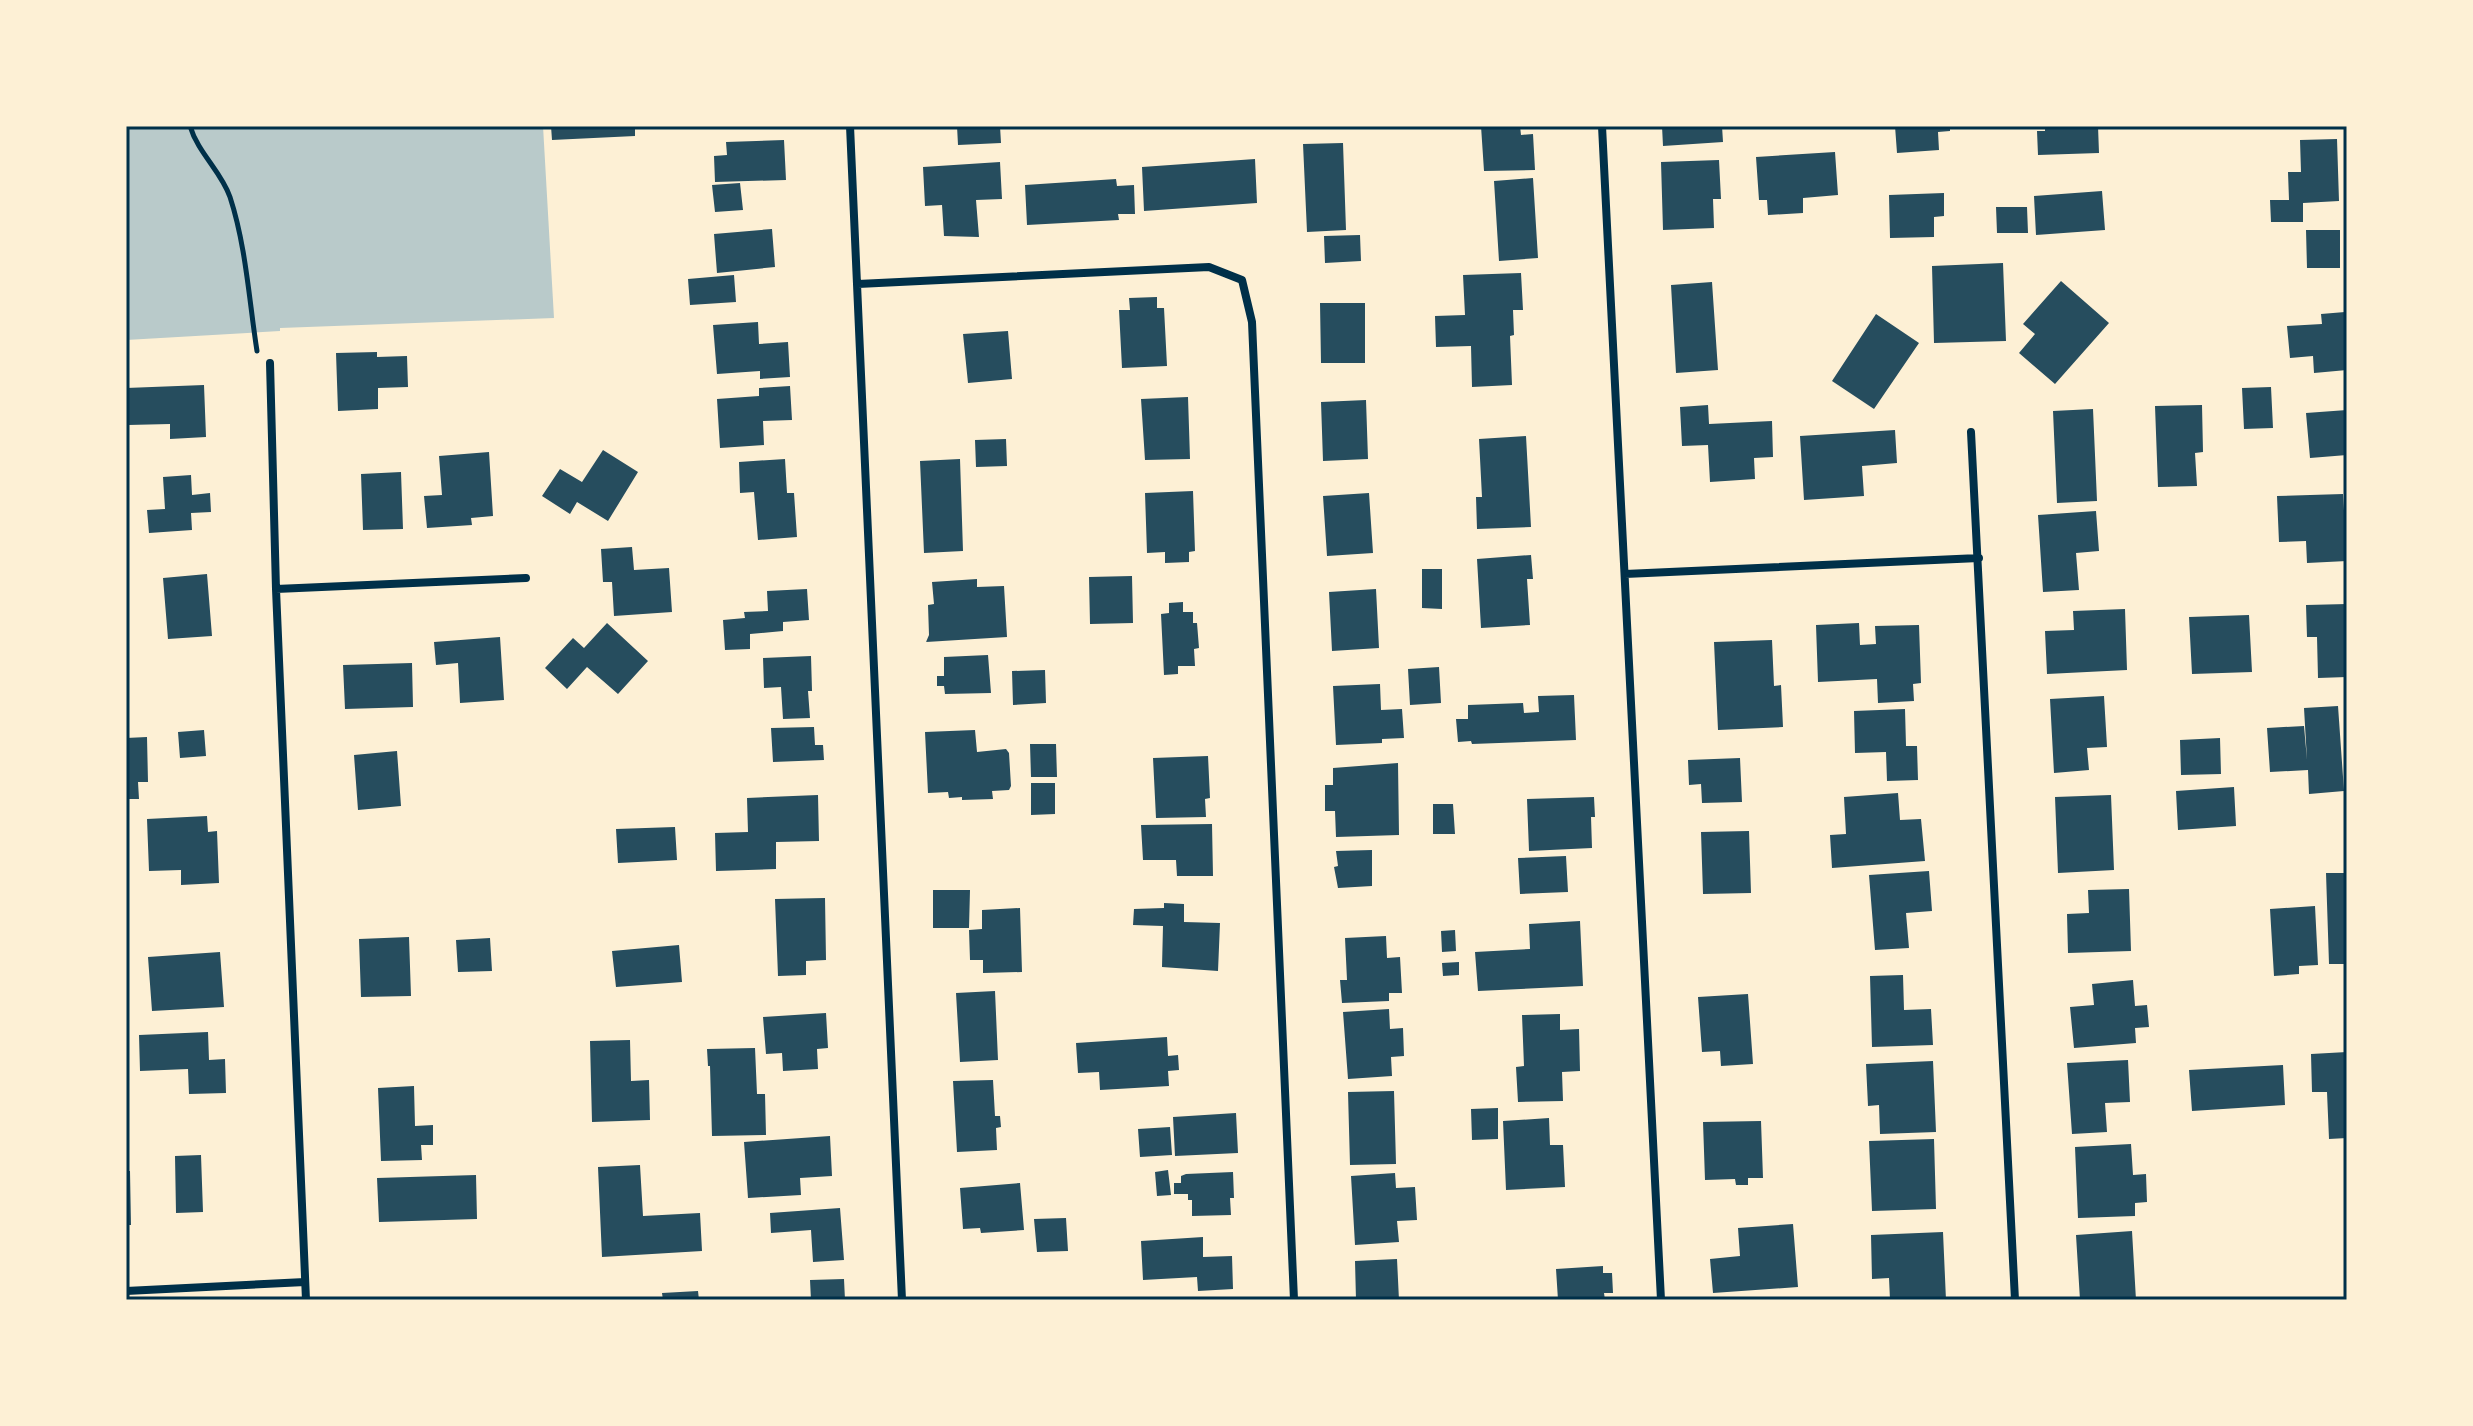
<svg xmlns="http://www.w3.org/2000/svg" width="2473" height="1426" font-family="Roboto,sans-serif">
  <rect width="100%" height="100%" fill="#fdf0d5"/>
  <!-- green -->
  <path fill="#b9caca" d="M126,126h417l11,192 -274,10v3l-154,9z"/>
  <!-- building -->
  <path fill="#264d5e" d="M551,126h84v10l-83,4z
    M957,126h43l1,17 -43,2z
    M1481,126h39l1,9 12,-1 2,36 -51,1z
    M1662,126h60l1,16 -60,4z
    M1895,126h55v5l-12,1 1,18 -42,3z
    M2045,126h53l1,27 -61,2 -1,-24h8z
    M2337,139l2,62 -36,2v19h-32l-1,-22h19l-1,-28h13l-1,-32z
    M784,140l2,40 -71,2 -1,-26 13,-1 -1,-13z
    M1343,143l3,87 -39,2 -4,-88z
    M1835,152l3,43 -35,3v15l-35,2 -1,-15h-8l-3,-43z
    M1255,159l2,44 -113,8 -2,-44z
    M1719,160l2,39h-8l1,29 -51,2 -2,-68z
    M1000,162l2,37 -26,1 3,37 -35,-1 -2,-31 -17,1 -2,-39z
    M1533,178l5,80 -39,3 -5,-80z
    M1116,179l1,7 17,-1 1,29h-17l1,6 -92,5 -2,-40z
    M740,183l3,27 -28,2 -3,-27z
    M2102,191l3,39 -69,5 -2,-39z
    M1944,193v23l-10,1v20l-44,1 -1,-43z
    M1996,207h31l1,26h-31z
    M772,229l3,38 -58,6 -3,-39z
    M2306,230h34v38h-33z
    M1360,235l1,26 -36,2 -1,-27z
    M2003,263l3,78 -72,2 -2,-77z
    M1521,273l2,37h-10l1,25 -4,1 2,49 -40,2 -1,-41 -35,1 -1,-31 30,-1 -2,-40z
    M734,275l2,27 -46,3 -2,-26z
    M2061,281l48,42 -54,61 -36,-31 16,-19 -12,-10z
    M1712,282l6,88 -42,3 -5,-88z
    M1157,297v11h7l3,58 -45,2 -3,-58h11l-1,-12z
    M1320,303h45v60h-44z
    M2345,312l2,58 -33,3 -1,-17 -23,2 -3,-32 35,-2 -1,-10z
    M1876,314l43,29 -45,66 -42,-28z
    M758,322l1,22 29,-2 2,35 -30,2v-8l-43,3 -4,-49z
    M1008,331l4,48 -44,4 -5,-49z
    M377,352v5l30,-1 1,31 -30,1v21l-40,2 -2,-58z
    M204,385l2,52 -36,2v-15l-42,1 -2,-37z
    M790,386l2,34 -29,1 1,24 -44,3 -3,-49 42,-3v-8z
    M2271,387l2,41 -29,1 -2,-41z
    M1188,397l2,62 -45,1 -4,-61z
    M1366,400l2,59 -45,2 -2,-59z
    M1708,405l1,19 63,-3 1,36 -19,1 1,21 -45,3 -2,-37 -26,1 -2,-39z
    M2202,405l1,47 -8,1 2,33 -39,1 -3,-81z
    M2093,409l4,92 -40,2 -4,-92z
    M2347,410v45l-37,3 -4,-45z
    M1895,430l2,33 -35,3 2,30 -60,4 -4,-64z
    M1526,436l5,91 -54,2 -1,-32h6l-3,-58z
    M1006,439l1,27 -31,1 -1,-27z
    M603,450l35,22 -30,49 -31,-19 -7,12 -28,-18 18,-27 22,13z
    M489,452l4,64 -22,2 1,7 -45,3 -3,-32 18,-1 -3,-39z
    M785,459l2,34h7l3,44 -39,3 -4,-48 -14,1 -1,-31z
    M960,459l3,92 -39,2 -4,-92z
    M401,472l2,57 -40,1 -2,-56z
    M191,475l1,20 18,-2 1,19 -20,1 1,17 -43,3 -2,-23 18,-1 -2,-32z
    M1193,491l2,60 -6,1v10l-24,1v-11l-18,1 -2,-60z
    M1369,493l4,60 -46,3 -4,-60z
    M2343,494l4,67 -40,2 -1,-22 -27,1 -2,-46z
    M2096,511l3,40 -23,2 3,37 -36,2 -5,-77z
    M632,547l2,23 35,-2 3,44 -58,4 -2,-34h-9l-2,-33z
    M1531,555l2,24h-6l3,46 -49,3 -4,-69z
    M1422,569h20v40l-20,-1z
    M207,574l5,62 -44,3 -5,-61z
    M1132,576l1,47 -43,1 -1,-47z
    M977,579v8l27,-1 3,51 -81,5 3,-7 -1,-30 6,-1 -2,-22z
    M807,589l2,31 -26,2v9l-33,3v15l-25,1 -2,-30 22,-2 -1,-6 24,-1 -1,-20z
    M1376,589l3,59 -47,3 -3,-59z
    M1183,602v10h10v11h4l2,25 -5,1 1,17h-17v8l-14,1 -3,-61 8,-1v-10z
    M2347,604v73l-29,1 -1,-41h-10l-1,-32z
    M2125,609l2,61 -80,4 -2,-43 29,-1 -1,-19z
    M2249,615l3,57 -60,2 -3,-57z
    M607,623l41,38 -30,33 -31,-27 -20,22 -22,-21 28,-30 11,10z
    M1859,623l1,22 16,-1 -1,-18 44,-1 2,58 -8,1 1,17 -36,2 -1,-24 -59,3 -2,-57z
    M500,637l4,63 -44,3 -2,-40 -22,2 -2,-23z
    M1772,640l2,46 7,-1 2,42 -65,3 -4,-88z
    M988,655l3,38 -46,1 -1,-8h-7v-10h7v-19z
    M811,656l1,35h-4l2,27 -27,1 -2,-32 -17,1 -1,-30z
    M412,663l1,44 -68,2 -2,-44z
    M1439,667l2,36 -31,2 -2,-36z
    M1045,670l1,33 -33,2 -1,-34z
    M1380,684l1,26 21,-1 2,29 -22,1v4l-46,2 -3,-59z
    M1574,695l2,45 -104,4 -1,-3 -13,1 -2,-23h12v-14l55,-2 1,10 15,-1 -1,-16z
    M2104,696l3,51 -20,1 2,22 -35,3 -4,-74z
    M2338,706l6,85 -35,3 -1,-24 -38,2 -3,-44 37,-2 3,34 -3,-52z
    M1905,709l1,37h11l1,34 -31,1 -1,-29 -31,1 -1,-42z
    M814,727l1,18h8l1,15 -51,2 -2,-34z
    M204,730l2,26 -26,2 -2,-26z
    M975,730l2,22 29,-3 3,4 2,33 -2,4 -17,1 1,8 -31,1v-3l-13,1 -1,-6 -20,1 -3,-61z
    M147,737l1,45h-10l1,17h-13v-61z
    M2220,738l1,36 -40,1 -1,-35z
    M1030,744h26l1,33h-26z
    M397,751l4,55 -43,4 -4,-55z
    M1208,756l2,42 -5,1 1,18 -50,1 -3,-60z
    M1740,758l2,44 -40,1 -1,-19 -12,1 -1,-25z
    M1398,763l1,72 -63,2 -1,-26h-10v-26h8v-17z
    M1031,783h24v31l-24,1z
    M2234,787l2,39 -58,4 -2,-39z
    M1898,793l2,27 21,-1 4,42 -93,7 -2,-33 16,-1 -2,-37z
    M818,795l1,46 -43,1v27l-60,2 -1,-38 33,-1 -1,-34z
    M2111,795l3,75 -56,3 -3,-76z
    M1594,797l1,20h-4l1,31 -63,3 -2,-52z
    M1433,804h20l2,30h-22z
    M207,816l1,16 9,-1 2,52 -38,2v-15l-32,1 -2,-52z
    M1212,824l1,52h-36l-1,-16h-33l-2,-35z
    M675,827l2,33 -59,3 -2,-34z
    M1749,831l2,62 -48,1 -2,-62z
    M1372,850v36l-34,2 -4,-21 4,-1 -2,-15z
    M1566,856l2,36 -48,2 -2,-36z
    M1929,871l3,40 -26,2 3,35 -34,2 -6,-75z
    M2326,873h21v91h-18z
    M2129,889l2,62 -63,2 -1,-39 22,-1 -1,-23z
    M933,890h37l-1,38h-36z
    M825,898l1,62 -20,1v14l-28,1 -3,-77z
    M1164,903l20,1v18l36,1 -2,48 -56,-4 1,-41 -30,-1 1,-16 30,-1z
    M2315,906l3,59 -19,1v8l-25,2 -4,-67z
    M1020,908l2,64 -39,1v-13h-13l-1,-30 13,-1v-19z
    M1580,921l3,65 -105,5 -3,-39 55,-3 -1,-25z
    M1455,930l1,21 -14,1 -1,-21z
    M1386,936l1,22 13,-1 2,36h-13v8l-47,2 -2,-23h7l-2,-42z
    M409,937l2,59 -50,1 -2,-58z
    M490,938l2,33 -34,1 -2,-32z
    M679,945l3,37 -66,5 -4,-36z
    M220,952l4,55 -72,4 -4,-54z
    M1459,962v13l-16,1 -1,-13z
    M1903,975l1,35 27,-1 2,36 -61,2 -2,-71z
    M2133,980l2,26 12,-1 2,22 -14,1 1,15 -62,5 -4,-41 24,-2 -2,-21z
    M995,991l3,69 -38,2 -4,-69z
    M1748,994l5,70 -32,2 -1,-15 -18,1 -4,-55z
    M1389,1009l1,20 13,-1 1,28 -13,1 1,19 -44,3 -5,-67z
    M826,1013l2,35 -11,1 1,20 -35,2 -1,-18 -16,1 -3,-37z
    M1560,1014v16l19,-1 1,42 -18,1 1,29 -45,1 -2,-35 8,-1 -2,-51z
    M208,1032l1,28 16,-1 1,34 -37,1 -1,-25 -48,2 -1,-36z
    M1167,1037l1,19 10,-1 1,15 -11,1 1,15 -69,4 -1,-18 -21,1 -2,-30z
    M630,1040l1,41 18,-1 1,40 -58,2 -2,-81z
    M755,1048l2,46h8l1,41 -54,1 -2,-70h-2l-1,-17z
    M2347,1052v86l-18,1 -2,-47h-15l-1,-38z
    M2128,1060l2,42 -25,1 2,29 -35,2 -5,-71z
    M1933,1061l3,71 -56,2 -1,-29 -11,1 -2,-42z
    M2283,1065l2,40 -93,6 -3,-41z
    M993,1080l2,36h5l1,11 -5,1 1,22 -40,2 -4,-71z
    M414,1086l1,40 18,-1v20h-12l1,15 -41,1 -3,-73z
    M1394,1091l2,73 -46,1 -2,-73z
    M1498,1108v31l-26,1 -1,-31z
    M1236,1113l2,40 -63,3 -2,-39z
    M1549,1118l1,27h13l2,42 -59,3 -3,-69z
    M1761,1121l2,57h-15v7h-12l-1,-6 -30,1 -2,-58z
    M1170,1127l2,28 -32,2 -2,-28z
    M830,1136l2,40 -32,2 1,17 -53,3 -4,-56z
    M1934,1139l2,70 -64,2 -3,-70z
    M2131,1144l2,31 13,-1 1,28 -12,1v13l-57,2 -3,-71z
    M201,1155l2,57 -27,1 -1,-57z
    M640,1165l3,51 57,-3 2,38 -100,6 -4,-90z
    M1168,1170l3,25 -14,1 -2,-24z
    M126,1171h4l1,54h-5z
    M1233,1172l1,26h-4l1,17 -39,1v-16h-4v-6h-14v-11h7v-7l5,-2z
    M1395,1173l1,15 19,-1 2,33 -20,1 2,21 -44,3 -4,-69z
    M476,1175l1,44 -98,3 -2,-44z
    M1020,1183l4,47 -43,3 -1,-5 -17,1 -3,-41z
    M840,1208l4,52 -31,2 -2,-32 -40,3 -1,-20z
    M1066,1218l2,33 -31,1 -3,-33z
    M1793,1224l5,63 -85,6 -3,-34 30,-3 -2,-28z
    M2132,1231l4,69h-56l-4,-65z
    M1943,1232l3,68h-56l-1,-22 -17,1 -1,-44z
    M1203,1237v20l29,-1 1,33 -35,2 -1,-14 -54,3 -2,-39z
    M1397,1259l2,41h-43l-1,-39z
    M1603,1266v7h9l1,20h-9l1,7h-47l-2,-31z
    M844,1279l1,21h-34l-1,-20z
    M698,1291l1,9h-36l-1,-7z"/>
  <g fill="none" stroke-linecap="round" stroke-linejoin="round">
    <!-- path -->
    <path stroke="#003049" stroke-width="5" d="M190,126c8,27 31,45 40,71 16,49 19,103 27,154"/>
    <!-- minor -->
    <path stroke="#003049" stroke-width="8" d="M850,126l52,1174
      M1602,126l59,1174
      M858,284l351,-17 33,13 10,42 42,978
      M270,363l6,226 30,711
      M1971,432l44,868
      M1625,574l354,-16
      M276,589l250,-11
      M126,1291l179,-9"/>
  </g>
  <!-- border -->
  <rect width="2473" height="1426" fill="none" stroke="#fdf0d5" stroke-width="256"/>
  <rect x="128" y="128" width="2217" height="1170" fill="none" stroke="#003049" stroke-width="3"/>
</svg>
